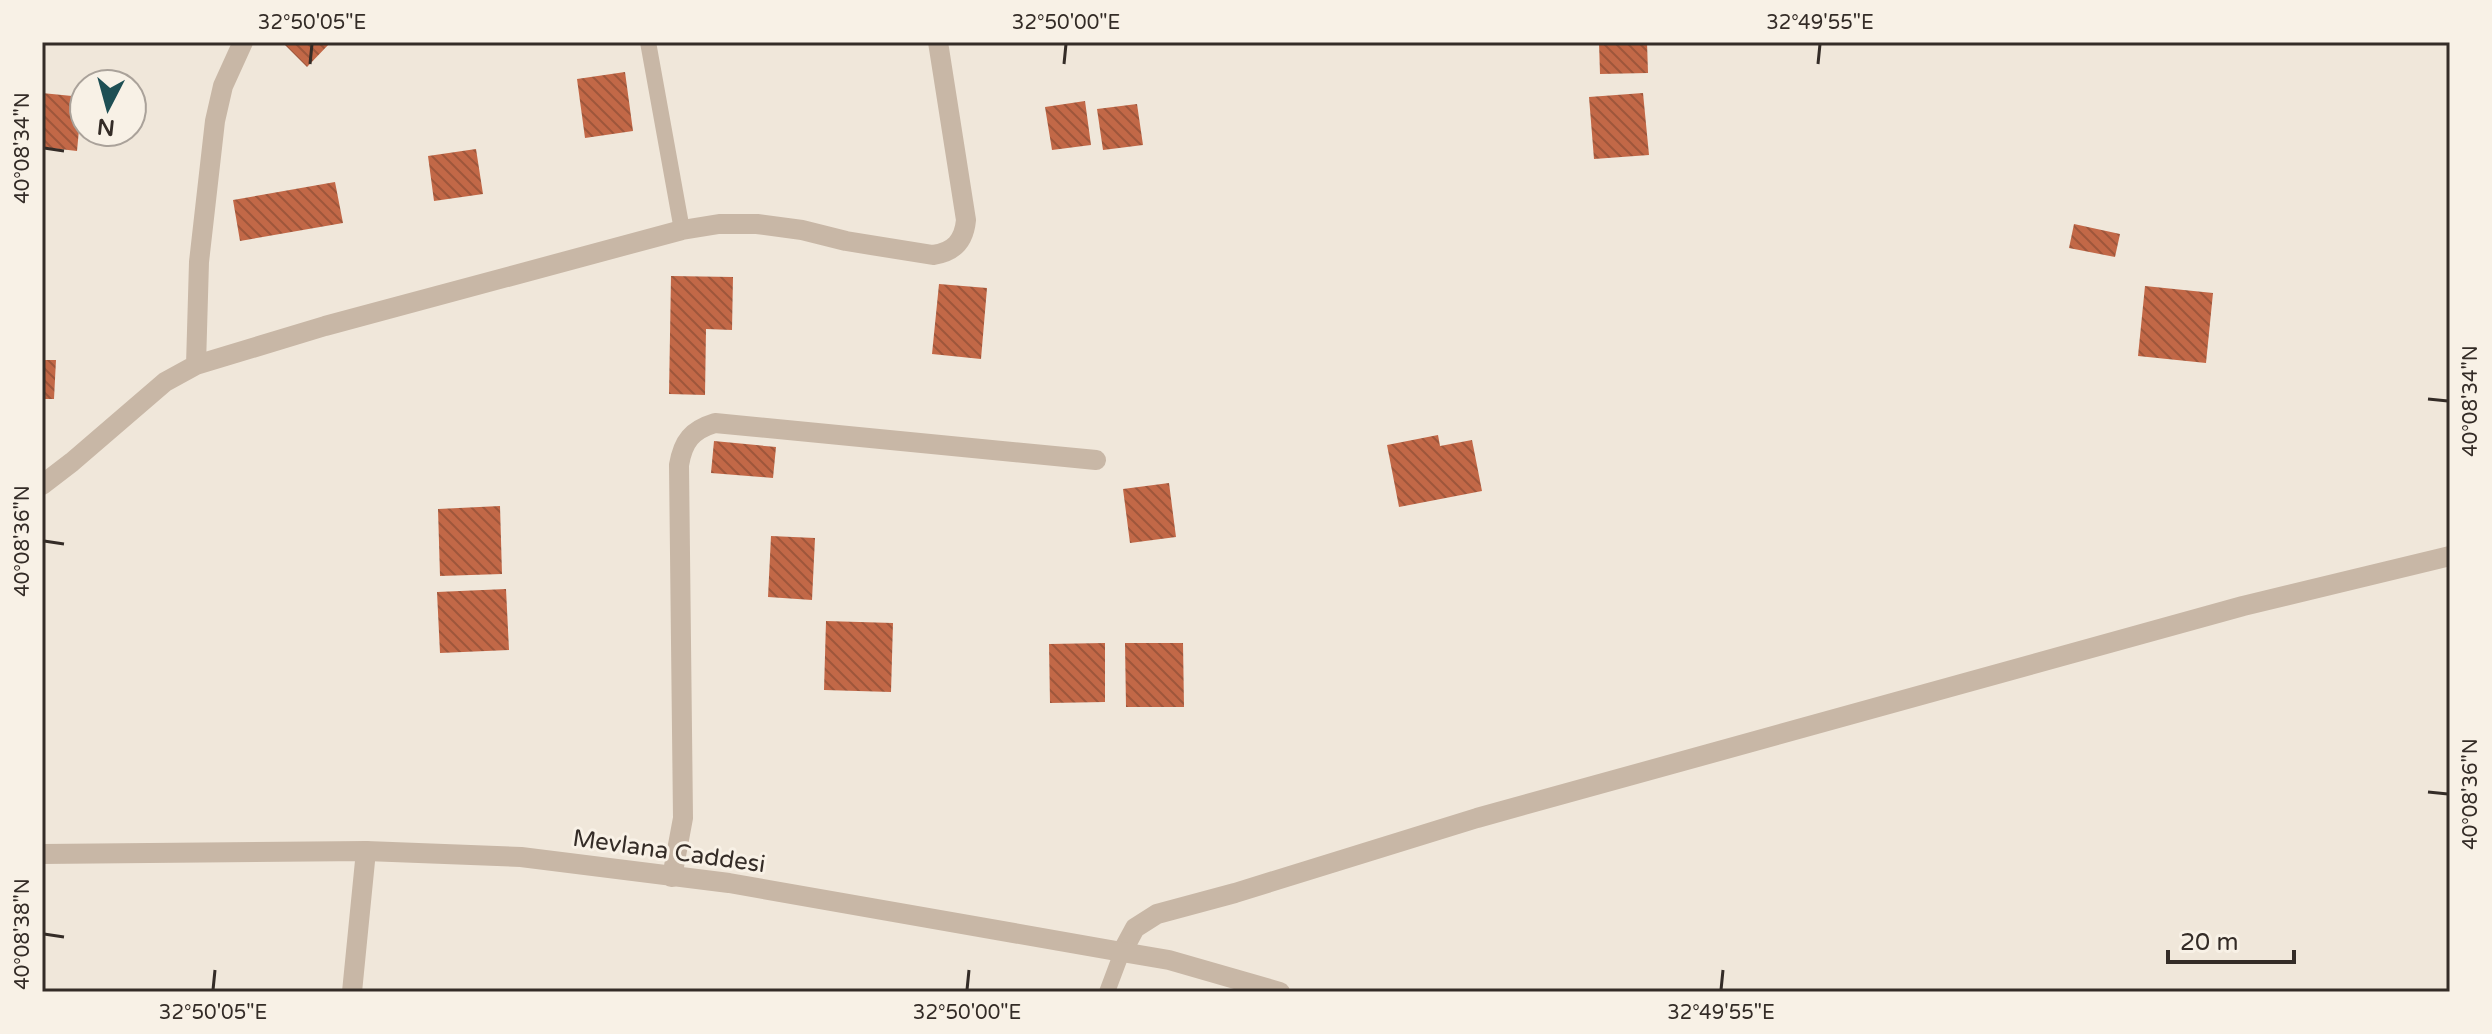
<svg xmlns="http://www.w3.org/2000/svg" width="2492" height="1034" font-family="'Varela Round',sans-serif">
  <defs>
    <pattern id="building-back-hatch" width="6" height="6" patternUnits="userSpaceOnUse" patternTransform="scale(2)"><rect width="6" height="6" fill="#c26847"/><path d="M-1 5l2 2M0 0l6 6M5-1l2 2" fill="none" stroke="#9e563b"/></pattern>
  </defs>
  <rect width="100%" height="100%" fill="#f0e7da"/>
  <!-- building -->
  <path fill="url(#building-back-hatch)" d="M282,42h49l-24,25z
    M1599,42h48l1,31 -48,1z
    M625,72l8,59 -48,7 -8,-59z
    M42,93l40,4 -5,54 -35,-4z
    M1643,93l6,62 -55,4 -5,-62z
    M1085,101l6,44 -39,5 -7,-43z
    M1137,104l6,41 -40,5 -6,-41z
    M476,149l7,45 -49,7 -6,-45z
    M335,182l8,41 -103,18 -7,-41z
    M2074,224l46,10 -5,23 -46,-9z
    M671,276l62,1 -1,53 -26,-1 -1,66 -36,-1z
    M939,284l48,4 -6,71 -49,-5z
    M2145,286l68,7 -7,70 -68,-7z
    M42,360h14l-2,39h-12z
    M1438,435l2,11 32,-6 10,51 -83,16 -12,-62z
    M714,441l62,6 -3,31 -62,-5z
    M1169,483l7,54 -46,6 -7,-54z
    M500,506l2,68 -62,2 -2,-67z
    M771,536l44,2 -3,62 -44,-3z
    M506,589l3,61 -69,3 -3,-61z
    M826,621l67,2 -2,69 -67,-2z
    M1105,643v59l-55,1 -1,-59z
    M1125,643h58l1,64h-58z"/>
  <g fill="none" stroke-linecap="round" stroke-linejoin="round">
    <!-- service -->
    <path stroke="#c8b7a6" stroke-width="16" d="M648,42l34,188
      M1107,992l15,-40"/>
    <!-- minor -->
    <path stroke="#c8b7a6" stroke-width="20" d="M196,365l3,-103 16,-141 8,-35 20,-44
      M42,485l30,-23 93,-80 31,-17 129,-39 357,-96 37,-6h38l45,6 44,11 87,14c21,-3 31,-14 33,-35l-28,-178
      M672,877l11,-59 -4,-353c4,-24 13,-35 36,-42l381,37
      M1122,952l13,-24 22,-14 78,-21 242,-75 766,-212 207,-50
      M352,992l14,-141"/>
    <!-- tertiary -->
    <path stroke="#c8b7a6" stroke-width="20" d="M42,854l324,-3 155,6 208,26 393,69 47,8 111,32"/>
  </g>
  <!-- ticks -->
  <path fill="none" stroke="#342c27" stroke-width="3" d="M310,64l2,-20M1064,64l2,-20M1818,64l2,-20M44,148l20,3M2428,399l20,2M44,541l20,3M2428,792l20,2M44,934l20,3M213,990l2,-20M967,990l2,-20M1721,990l2,-20"/>
  <g text-anchor="middle" stroke-width="6" stroke-linejoin="round" paint-order="stroke">
    <!-- street labels -->
    <g font-size="24" fill="#342c27" stroke="#f8f1e6">
      <text transform="translate(669 851) rotate(8)" y="8">Mevlana Caddesi</text>
    </g>
  </g>
  <!-- border -->
  <rect width="2492" height="1034" fill="none" stroke="#f8f1e6" stroke-width="88"/>
  <!-- north arrow -->
  <g transform="translate(108 108) rotate(186)"><circle r="38" fill="#f8f1e6" stroke="#aaa29a" stroke-width="2"/>
  <path d="M0-6L14 30L0 20L-14 30Z" fill="#1e4f54"/>
  <text y="-12" font-size="22" font-weight="bold" text-anchor="middle" fill="#342c27">N</text>
  </g>
  <!-- scale -->
  <path d="M2168 950v12h126v-12" fill="none" stroke="#342c27" stroke-width="4"/>
  <text x="2180" y="950" font-size="24" fill="#342c27" stroke="#f8f1e6" stroke-width="6" paint-order="stroke">20 m</text>
  <rect x="44" y="44" width="2404" height="946" fill="none" stroke="#342c27" stroke-width="3"/>
  <g font-size="20" text-anchor="middle" fill="#342c27">
    <text x="312" y="29">32°50'05"E</text>
    <text x="1066" y="29">32°50'00"E</text>
    <text x="1820" y="29">32°49'55"E</text>
    <text transform="translate(22 148) rotate(-90)" y="7">40°08'34"N</text>
    <text transform="translate(2470 401) rotate(-90)" y="7">40°08'34"N</text>
    <text transform="translate(22 541) rotate(-90)" y="7">40°08'36"N</text>
    <text transform="translate(2470 794) rotate(-90)" y="7">40°08'36"N</text>
    <text transform="translate(22 934) rotate(-90)" y="7">40°08'38"N</text>
    <text x="213" y="1019">32°50'05"E</text>
    <text x="967" y="1019">32°50'00"E</text>
    <text x="1721" y="1019">32°49'55"E</text>
  </g>
</svg>
